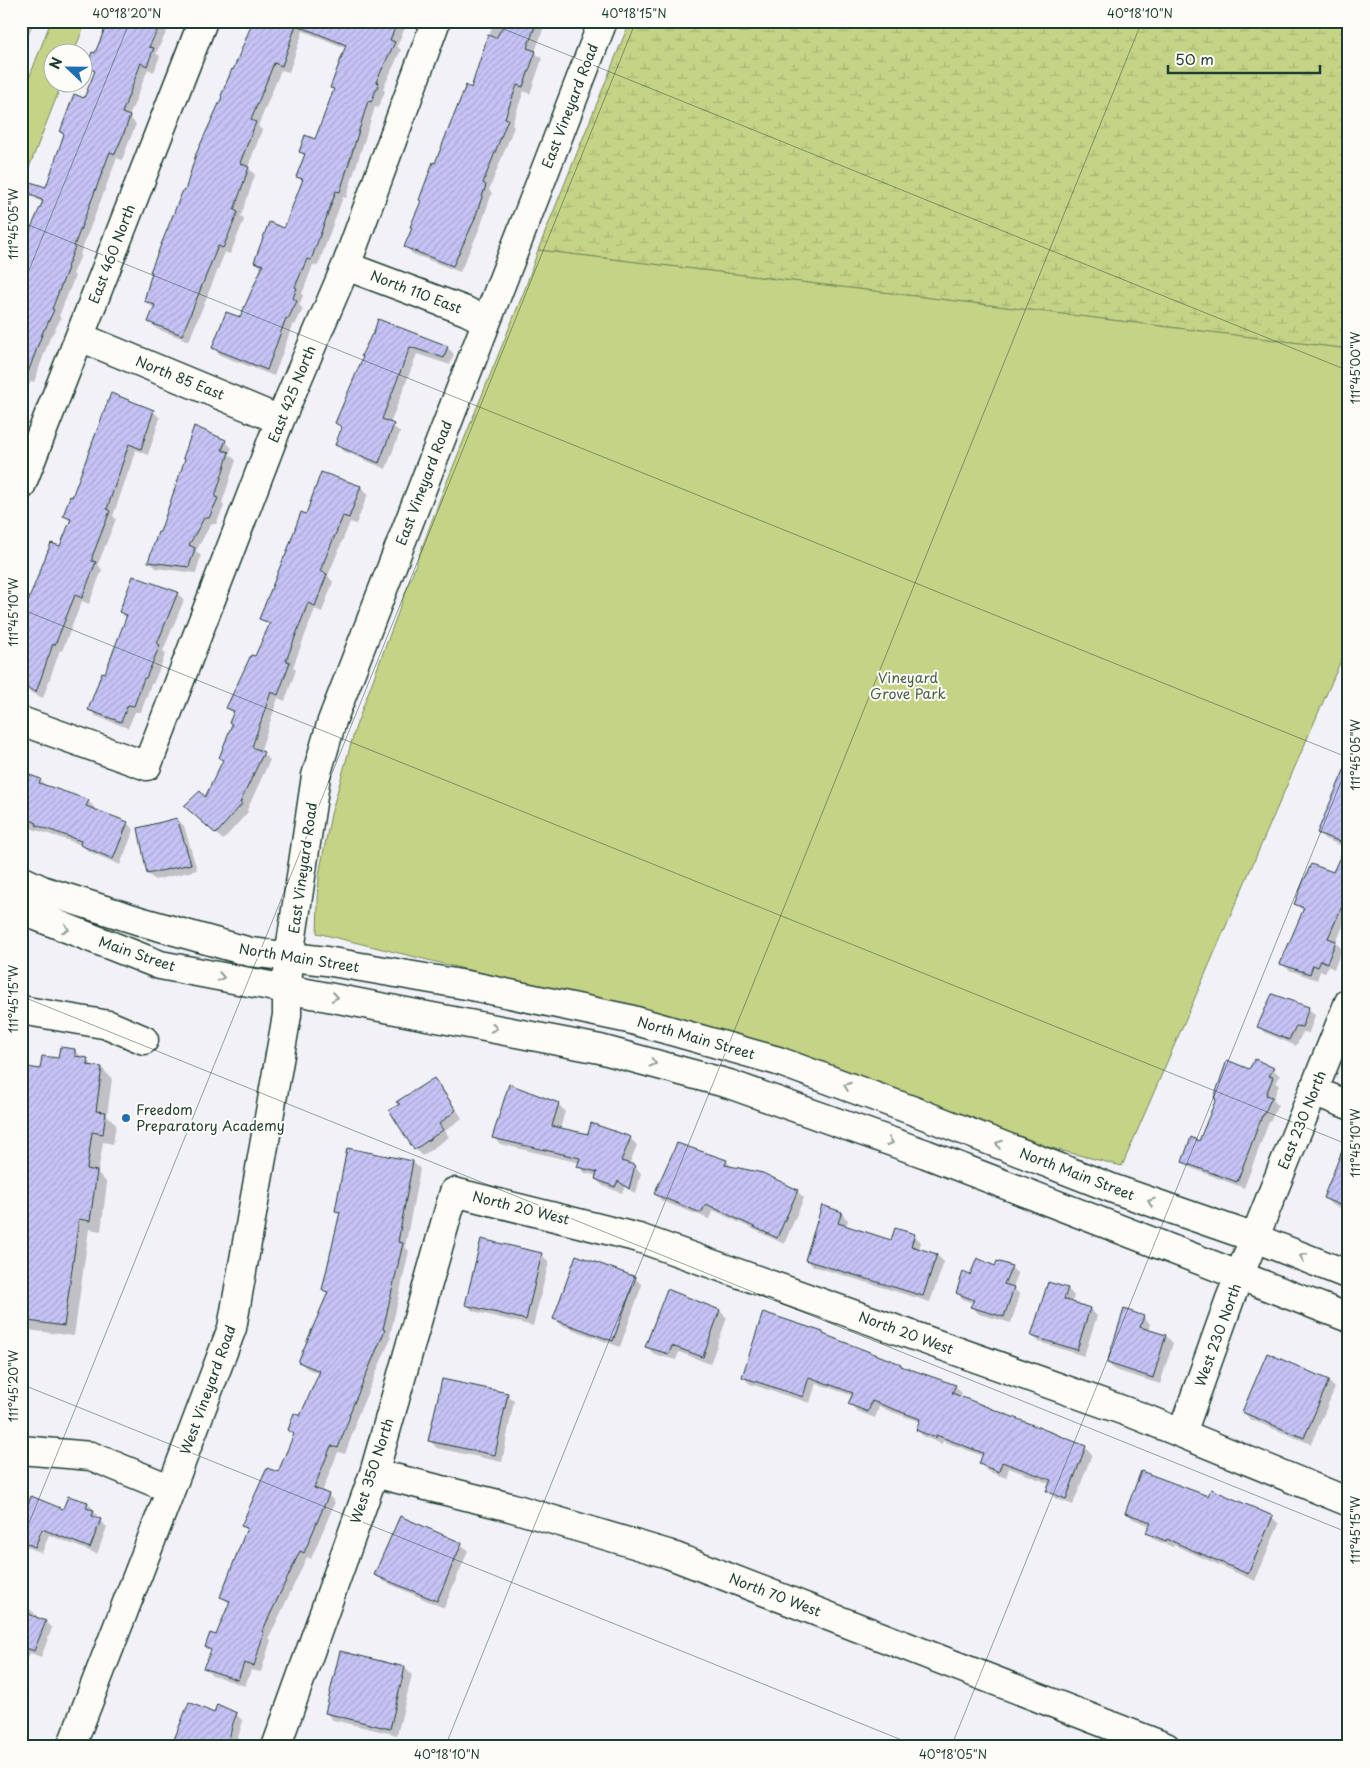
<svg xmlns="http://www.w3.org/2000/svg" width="1370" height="1768" font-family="'Playpen Sans',sans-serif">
  <defs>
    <pattern id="wetland-marsh" width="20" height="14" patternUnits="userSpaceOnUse" patternTransform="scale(1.25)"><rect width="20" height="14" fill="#c5d386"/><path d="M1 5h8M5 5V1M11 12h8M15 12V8" fill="none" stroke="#a9b674"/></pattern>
    <pattern id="building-hatch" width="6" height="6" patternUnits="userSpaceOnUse" patternTransform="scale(1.25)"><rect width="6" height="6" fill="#c6c3f5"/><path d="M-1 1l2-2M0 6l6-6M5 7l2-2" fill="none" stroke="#aaa8d3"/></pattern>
  </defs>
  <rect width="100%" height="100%" fill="#f2f1f7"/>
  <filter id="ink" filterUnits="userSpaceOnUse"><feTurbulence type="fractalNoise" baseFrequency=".02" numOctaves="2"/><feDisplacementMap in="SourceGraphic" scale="10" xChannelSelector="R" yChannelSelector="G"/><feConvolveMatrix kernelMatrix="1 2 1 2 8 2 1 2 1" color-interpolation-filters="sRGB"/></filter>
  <g filter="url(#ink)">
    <!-- wetland -->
    <path fill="url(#wetland-marsh)" stroke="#72885d" d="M630,21h719v328l-811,-99z"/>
    <!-- park -->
    <path fill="#c5d386" stroke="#72885d" d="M51,21h35l-12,31h-22v30l10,1 -41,105v-89z
      M538,250l811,99v293l-227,524 -110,-28 -373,-130 -158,-35 -164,-40 2,-58 12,-61 25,-88 84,-227 85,-210z"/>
    <!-- shadow -->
    <path fill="#0003" d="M21,21h13l-13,37z
      M109,21h63l-16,32 4,3 -6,16 -6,-3 -19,48 7,7 -14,36 -5,-2 -37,96 1,1 -8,19 2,2 -16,40 2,2 -9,17h-1l-17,47 -3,-1 -10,22v-159l9,-12 13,-29 -22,-13v-10l26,9 18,-54 -4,-3 24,-32 10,-27 -6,-7 6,-11z
      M254,21h154l-11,25 4,4 -18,39 2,2 -7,17 -3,-1 -29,91 -3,-1 -25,69 -5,-1 -11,29 1,2 -4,9 4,4 -8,16 -2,-1 -19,52 -54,-21 -7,-7 28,-29 21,-50 -7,-8 29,-31 19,-48 -5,-6 7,-20 -4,-4 15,-11 19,-50 -3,-3 14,-40 -43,-17 -14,41 -8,-2 -23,56 4,4 -14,37 7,8 -14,41 3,4 -14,34 -5,-2 -36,89 -32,-12 -7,-7 5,-13 -10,-8 40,-109z
      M494,21h52l-11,31 7,7 -12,35 -6,-3 -12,33 2,3 -25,63 3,3 -12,35 -20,44 -47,-18 -7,-7 29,-83 36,-74z
      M21,63l4,4 -4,10z
      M373,336l74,11 7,7 -4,11 -33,-11 -27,70 10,8 -14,37 -43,-18 -7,-7 7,-15 -6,-6z
      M153,411l7,7 -12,37 -12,-5 -23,66 3,3 -18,45 4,6 -13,34 -7,-3 -20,50 -2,-1 -17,48 -22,-10v-66l40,-74 10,-26 -7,-7 9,-17z
      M225,441l7,7 -3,6 7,6 -14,43 2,3 -8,18h-5l-15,27 5,5 -5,17 -40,-5 -7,-7 12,-27z
      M321,473l40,14 7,7 -12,30 -6,-2 -22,54 5,6 -11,30 -7,-3 -22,58 3,3 -11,31 -7,-3 -18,54 10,8 -23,50 1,2 -25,28 -30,-27 12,-15 19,-37 -4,-3 13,-33 -3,-3 4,-8 -6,-6 28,-51 14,-31 -10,-8 46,-102z
      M177,593l7,7 -21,51 3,2 -13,31h-2l-10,28h-6l-7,16 -32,-12 -7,-7 17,-34 21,-56 -7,-7z
      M21,773l19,7 7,7 41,14 7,7 -1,2 33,13 7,7 -14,35 -32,-14 -6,-6 -61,-20z
      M1349,786v126l-13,31 6,6 -8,20 -6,-3 -3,7 -5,-2 -3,9 -28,-10 -7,-7 22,-52 -9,-7 39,-31 12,-25 -21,-9 -7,-7z
      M177,819l7,7 13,44 -42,10 -7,-6z
      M1308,1008l7,7 -6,18 -6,-1 -7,14 -30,-13 -7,-6z
      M75,1051l20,16 7,1 10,11 -5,36 9,9 -3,20 -10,-2 -5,31 9,10 -6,48 -12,-2 -15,107 -53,-7v-261l20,3z
      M1273,1069l7,7 -4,7 3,2 -6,15 5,5 -8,17h-1l-25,66 -53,-20 -7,-7 16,-18z
      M434,1080l7,6 21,32 -17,13 4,6 -27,19 -7,-7 -25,-38 11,-6z
      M558,1104l7,7 -5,18 29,7 41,2 7,7 -8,20 5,1 7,7 -5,21 -11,-7 -3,6 -19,-7 -7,-7 1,-3 -12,-3 -6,-7 1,-3 -80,-19 -7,-7z
      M1349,1158v54l-17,-7 -7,-7z
      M726,1161l7,7 64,23 7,7 -20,46 -71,-34 -4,9 -47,-18 -7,-7z
      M413,1162l7,7 -15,78 4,4 -19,85 1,2 -36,84 1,2 -11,30 -7,-2 -16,40 6,3 7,7 -24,57 -4,-2 -38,81 2,2 -10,32 -10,-2 -6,16 -33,-11 -7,-7 7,-16 -5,-5 10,-10 13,-33 -8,-7 25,-67 -4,-4 35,-52 17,-39 -6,-5 12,-13 19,-43 -14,-6 -6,-7 28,-67 -4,-4 17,-75 -5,-5z
      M841,1213l7,7 -2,7 45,15 23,-7 7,7 -2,7 18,6 7,7 -14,40 -117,-36 -7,-7z
      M482,1240l60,15 7,7 -16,64 -60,-15 -7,-7z
      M998,1263l13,4 7,7 -5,13 7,8 -9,28 -32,-9 -7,-7 2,-4 -10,-3 -7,-7 14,-16 24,-9z
      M635,1278l7,7 -22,62 -59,-22 -7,-7z
      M1068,1289l6,7 -2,7 18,6 7,7 -13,40 -45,-14 -7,-7z
      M668,1291l52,20 7,7 -17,46 -31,-12 -3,8 -22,-6 -7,-7z
      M1143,1317l7,7 -2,7 18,5 7,7 -13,41 -45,-14 -7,-7z
      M822,1333l4,3 75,29 3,4 51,17 7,7 -2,5 125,49 7,7 -19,51 -18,-7 -7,-7 3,-7 -42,-16 -3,10 -19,-7 -6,-7 2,-8 -40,-15 -1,3 -18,-7 -7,-7 3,-8 -41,-15 -4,11 -18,-7 -7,-7 3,-8 -37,-13 -6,20 -60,-19 -7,-7z
      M1328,1381l7,7 -24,56 -61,-25 -7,-7z
      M507,1394l7,7 -12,61 -65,-14 -7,-7z
      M1209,1498l63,19 7,7 -24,57 -81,-36 -1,2 -18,-7 -7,-7 3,-7 -18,-7 -7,-7z
      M21,1500l43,10 24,-7 6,7v2l6,6 -1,2 8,7 -10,27 -48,-19 -7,18 -21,-9z
      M461,1544l7,7 -24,57 -61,-27 -7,-7z
      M21,1606l9,3 7,7v2l8,4 7,6 -11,29 -11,-4 -9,20z
      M405,1668l7,7 -15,60 -64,-15 -7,-7z
      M21,1686l7,7 -7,19z
      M236,1714l7,7 -8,26h-58l37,-32z"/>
    <!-- building -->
    <path fill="url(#building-hatch)" stroke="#1f3d34" d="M108,21h54l-13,26 5,1 -7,18 -6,-3 -19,50 8,3 -6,17 -9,21 -5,-2 -36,94 1,1 -8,20 1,1 -16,41 2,1 -9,19h-1l-21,57 -2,-1v-144l5,-12 4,1 13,-29 -22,-13v-9l25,8 18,-53 -4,-2 14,-38 10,4 11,-27 -8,-4 5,-15 3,1z
      M253,21h145l-8,19 5,2 -19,40 3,1 -8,19 -3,-1 -28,91 -4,-1 -25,69 -4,-1 -12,28 2,1 -4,10 4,3 -9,18 -2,-1 -19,52 -55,-22 14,-36 14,5 23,-52 -9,-3 15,-40 15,6 19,-49 -7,-2 9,-23 -6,-2 6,-17 10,4 19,-50 -4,-1 16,-43 -50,-20 -14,41 -8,-3 -23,57 5,2 -16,41 9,4 -15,43 4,2 -15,36 -5,-2 -36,89 -34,-13 7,-17 -11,-4 8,-29h-2l33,-82 2,1 11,-37 26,-57 -1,-1 11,-27 1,1z
      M506,21h31l-10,27 9,3 -13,36 -6,-2 -12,33 3,1 -25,64 3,2 -12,36 -21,45 -49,-19 8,-19 -2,-1 11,-26 -2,-1 14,-38 2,1 31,-78 5,3 17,-53 8,3z
      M378,319l70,27 -4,12 -34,-11 -28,72 12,5 -15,39 -44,-18 7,-18 -7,-4 28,-66 -2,-1 11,-22 1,1z
      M111,393l43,17 -13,39 -12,-5 -22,65 3,2 -18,46v4l4,1 -14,36 -7,-3 -20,50 -2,-1 -17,48 -15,-7v-66l30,-76 9,3 11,-27 -8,-3 7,-20 2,1z
      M194,426l32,14 -4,10 7,2 -14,45 3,1 -9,20h-5l-15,27 6,3 -6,19 -41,-5 10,-30h2l25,-73 -2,-1z
      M321,472l40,14 -12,32 -6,-2 -23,55 7,3 -12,32 -7,-3 -22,58 4,1 -12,33 -7,-3 -19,55 12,5 -24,51 2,1 -26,30 -32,-28 16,-15 5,6 18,-37 -4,-2 13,-34 -3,-1 5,-12 -8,-3 25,-53 4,1 15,-33 -11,-4 25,-62h1l16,-45 5,2z
      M133,576l45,16 -21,52 3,1 -14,33h-2l-10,28 -6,-1 -7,17 -33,-12 14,-38 3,1 22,-58 -8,-3z
      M1349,759v145l-5,-2 -16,36 8,3 -9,22 -6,-3 -3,7 -5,-2 -3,9 -30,-10 24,-56 -10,-4 17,-40 22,8 13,-28 -29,-11z
      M21,772l20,7 -2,4 50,17 -3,6 42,16 -15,37 -33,-14 1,-4 -45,-16 1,-2 -16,-7z
      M177,818l14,46 -44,10 -9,-46z
      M1272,994l37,13 -7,20 -6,-1 -7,14 -32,-13z
      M60,1047l15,2v7l13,2 -1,7 15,2 -6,44 10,1 -3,22 -11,-2 -5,37 10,2 -7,50 -11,-2 -15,107 -43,-6v-254l19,3 2,-13 16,2z
      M1255,1059l19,9 -5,8 4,1 -7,18 6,2 -9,19h-1l-25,66 -55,-20 9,-25 8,4 17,-42 -2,-1 13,-38 22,9z
      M434,1078l22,32 -17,14 4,6 -29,20 -25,-40 11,-6 -4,-2z
      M509,1084l50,19 -7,23 36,8 3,-11 40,14 -10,24 14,4 -6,24 -11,-8 -3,6 -20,-8 2,-7 -20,-5 3,-9 -88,-20z
      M1348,1136h1v73l-26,-11z
      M677,1143l50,17 -2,5 38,8 35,17 -21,48 -71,-34 -5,9 -47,-19z
      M347,1148l66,13 -15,81 5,1 -20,86 2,1 -36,85 1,1 -12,32 -7,-2 -17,42 15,6 -25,59 -4,-2 -38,81h2l-10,34 -10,-3 -6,17 -35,-12 8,-18 -6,-3 5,-14 6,2 14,-34 -10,-4 27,-69 -6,-2 26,-58 11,4 16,-38 -6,-4 6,-17 6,3 20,-45 -22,-9 30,-70 -6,-2 18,-78 -5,-1z
      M822,1205l20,7 -4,11 53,17 4,-12 20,6 -4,12 26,8 -14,42 -118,-36z
      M481,1239l61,14 -16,67 -61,-15z
      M576,1255l60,22 -23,64 -60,-22z
      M977,1258l18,8 2,-5 15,5 -8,18 10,3 -10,30 -34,-10 4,-7 -18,-7 7,-21 7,3z
      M1048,1282l20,6 -4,11 26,9 -13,42 -46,-14z
      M667,1289l53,21 -17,47 -31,-11 -3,8 -24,-7z
      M1124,1309l20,7 -4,11 26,8 -13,43 -46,-15z
      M763,1312l60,20v2l78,30v2l55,19 -4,8 134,53 -20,53 -20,-8 5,-11 -49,-18 -3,10 -20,-8 4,-11 -47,-18v3l-20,-8 4,-11 -48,-18 -4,11 -20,-8 5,-11 -44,-16 -6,20 -61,-20z
      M1267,1353l62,27 -25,58 -62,-26z
      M442,1379l66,14 -13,62 -67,-14z
      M1141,1471l67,25 3,-7 62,27 -25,58 -81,-35 -1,2 -20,-8 5,-11 -26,-9z
      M31,1496l32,13 5,-13 20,6 -2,6 8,2 -2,6 9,3 -11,29 -48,-19 -7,18 -14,-6v-39l7,3z
      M400,1516l62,27 -25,58 -63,-26z
      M21,1611l25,10 -12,30 -13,-5z
      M340,1651l65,16 -15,62 -65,-16z
      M189,1702l25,11 3,-9 20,9 -4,10 -6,24h-56z"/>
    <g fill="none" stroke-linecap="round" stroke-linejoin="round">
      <defs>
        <path id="minor" d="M346,266l120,45 20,10
          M80,337l200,83
          M21,486l182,-465
          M21,721l126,45 133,-346 66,-154 90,-245
          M21,1010l88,15 35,15
          M1313,1091l36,14
          M1182,1433l48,-134 119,-297
          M21,1450l70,6 80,33
          M374,1473l136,34 158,47 498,193
          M71,1747l100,-258 61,-161 55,-313v-26l2,-32 27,-181 16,-55 271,-700
          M276,1747l98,-274 80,-281 185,46 500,178 210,86"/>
        <path id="major" d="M21,880l21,10 101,32 107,30 76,9 146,25 157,33 149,42 136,50 200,78 141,49 94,37
          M21,910l139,55 440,84 129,35 197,70 423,164"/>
      </defs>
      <!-- minor casing -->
      <use href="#minor" stroke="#1f3d34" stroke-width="31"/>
      <!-- major casing -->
      <use href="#major" stroke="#1f3d34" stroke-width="31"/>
      <!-- minor -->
      <use href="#minor" stroke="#fdfcf7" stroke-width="28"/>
      <!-- major -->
      <use href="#major" stroke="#fdfcf7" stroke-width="28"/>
    </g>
    <!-- one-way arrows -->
    <defs><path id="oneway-chevron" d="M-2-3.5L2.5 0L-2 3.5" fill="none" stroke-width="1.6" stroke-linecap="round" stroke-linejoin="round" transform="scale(1.25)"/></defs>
    <g stroke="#8e9c96">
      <use href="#oneway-chevron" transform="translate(66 929) rotate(21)"/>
      <use href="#oneway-chevron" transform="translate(221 977) rotate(11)"/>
      <use href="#oneway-chevron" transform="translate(335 997) rotate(9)"/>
      <use href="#oneway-chevron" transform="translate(494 1028) rotate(11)"/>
      <use href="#oneway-chevron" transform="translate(653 1063) rotate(15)"/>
      <use href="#oneway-chevron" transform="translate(847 1086) rotate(-160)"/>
      <use href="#oneway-chevron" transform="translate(890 1142) rotate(20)"/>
      <use href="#oneway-chevron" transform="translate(999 1144) rotate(-159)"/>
      <use href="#oneway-chevron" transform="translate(1151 1202) rotate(-161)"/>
      <use href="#oneway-chevron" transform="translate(1303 1257) rotate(-158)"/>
    </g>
  </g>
  <!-- ticks -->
  <path fill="none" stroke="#1f3d34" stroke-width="1" stroke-opacity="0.45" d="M484,21l865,350M21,222l1328,536M21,290l109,-269M21,609l1328,536M21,996l1328,537M21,1384l898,363M21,1543l615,-1522M445,1747l697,-1726M951,1747l398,-985"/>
  <!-- markers -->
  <circle fill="#1f6fb2" stroke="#fdfcf7" stroke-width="2" cx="126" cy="1118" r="5"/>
  <g text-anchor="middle" stroke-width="4" stroke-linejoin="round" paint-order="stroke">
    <!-- street labels -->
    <g font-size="14" fill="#1f3d34" stroke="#fdfcf7">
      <text transform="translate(570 106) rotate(-69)" y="5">East Vineyard Road</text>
      <text transform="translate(112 254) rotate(-69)" y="5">East 460 North</text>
      <text transform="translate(416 292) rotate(21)" y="5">North 110 East</text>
      <text transform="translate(180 378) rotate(22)" y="5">North 85 East</text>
      <text transform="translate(292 394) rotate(-68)" y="5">East 425 North</text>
      <text transform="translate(424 483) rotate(-69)" y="5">East Vineyard Road</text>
      <text transform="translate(303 868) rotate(-82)" y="5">East Vineyard Road</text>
      <text transform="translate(137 954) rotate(19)" y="5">Main Street</text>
      <text transform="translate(299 958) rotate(9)" y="5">North Main Street</text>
      <text transform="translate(696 1038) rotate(16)" y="5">North Main Street</text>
      <text transform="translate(1302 1120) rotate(-68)" y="5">East 230 North</text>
      <text transform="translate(1077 1174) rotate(21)" y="5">North Main Street</text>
      <text transform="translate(521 1208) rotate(14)" y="5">North 20 West</text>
      <text transform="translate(906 1333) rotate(20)" y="5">North 20 West</text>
      <text transform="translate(1218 1335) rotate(-70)" y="5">West 230 North</text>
      <text transform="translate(208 1390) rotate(-70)" y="5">West Vineyard Road</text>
      <text transform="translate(372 1471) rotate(-72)" y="5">West 350 North</text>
      <text transform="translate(775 1595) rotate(21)" y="5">North 70 West</text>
    </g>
    <!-- park labels -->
    <g font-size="14" fill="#486248" stroke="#fdfcf7">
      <text x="908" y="683">Vineyard<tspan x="908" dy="16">Grove Park</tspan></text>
    </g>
    <!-- poi labels -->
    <g font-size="14" fill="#1f3d34" stroke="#fdfcf7" text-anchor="start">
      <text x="136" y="1115">Freedom<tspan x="136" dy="16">Preparatory Academy</tspan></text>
    </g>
  </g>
  <!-- margin -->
  <rect width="1370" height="1768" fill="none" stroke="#fdfcf7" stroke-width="55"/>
  <!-- north arrow -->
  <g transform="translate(68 68) rotate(292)"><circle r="24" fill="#fdfcf7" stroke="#a4b0a9"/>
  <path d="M0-4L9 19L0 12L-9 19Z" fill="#1f6fb2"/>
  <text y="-8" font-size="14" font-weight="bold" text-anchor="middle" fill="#1f3d34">N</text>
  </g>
  <!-- scale -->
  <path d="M1168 65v8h152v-8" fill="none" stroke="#1f3d34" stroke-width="2.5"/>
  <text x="1175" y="65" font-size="15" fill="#1f3d34" stroke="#fdfcf7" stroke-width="4" paint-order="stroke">50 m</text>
  <rect x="28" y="28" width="1314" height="1712" fill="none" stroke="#1f3d34" stroke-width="2"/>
  <g font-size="12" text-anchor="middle" fill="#1f3d34">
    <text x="127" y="18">40°18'20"N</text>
    <text x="634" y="18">40°18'15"N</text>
    <text x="1140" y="18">40°18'10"N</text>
    <text transform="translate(14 224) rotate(-90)" y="4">111°45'05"W</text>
    <text transform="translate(1356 368) rotate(-90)" y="4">111°45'00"W</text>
    <text transform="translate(14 612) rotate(-90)" y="4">111°45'10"W</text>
    <text transform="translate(1356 755) rotate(-90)" y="4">111°45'05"W</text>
    <text transform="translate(14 999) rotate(-90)" y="4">111°45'15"W</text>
    <text transform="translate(1356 1143) rotate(-90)" y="4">111°45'10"W</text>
    <text transform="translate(14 1386) rotate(-90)" y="4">111°45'20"W</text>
    <text transform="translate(1356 1530) rotate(-90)" y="4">111°45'15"W</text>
    <text x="447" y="1759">40°18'10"N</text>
    <text x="953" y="1759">40°18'05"N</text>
  </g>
</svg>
